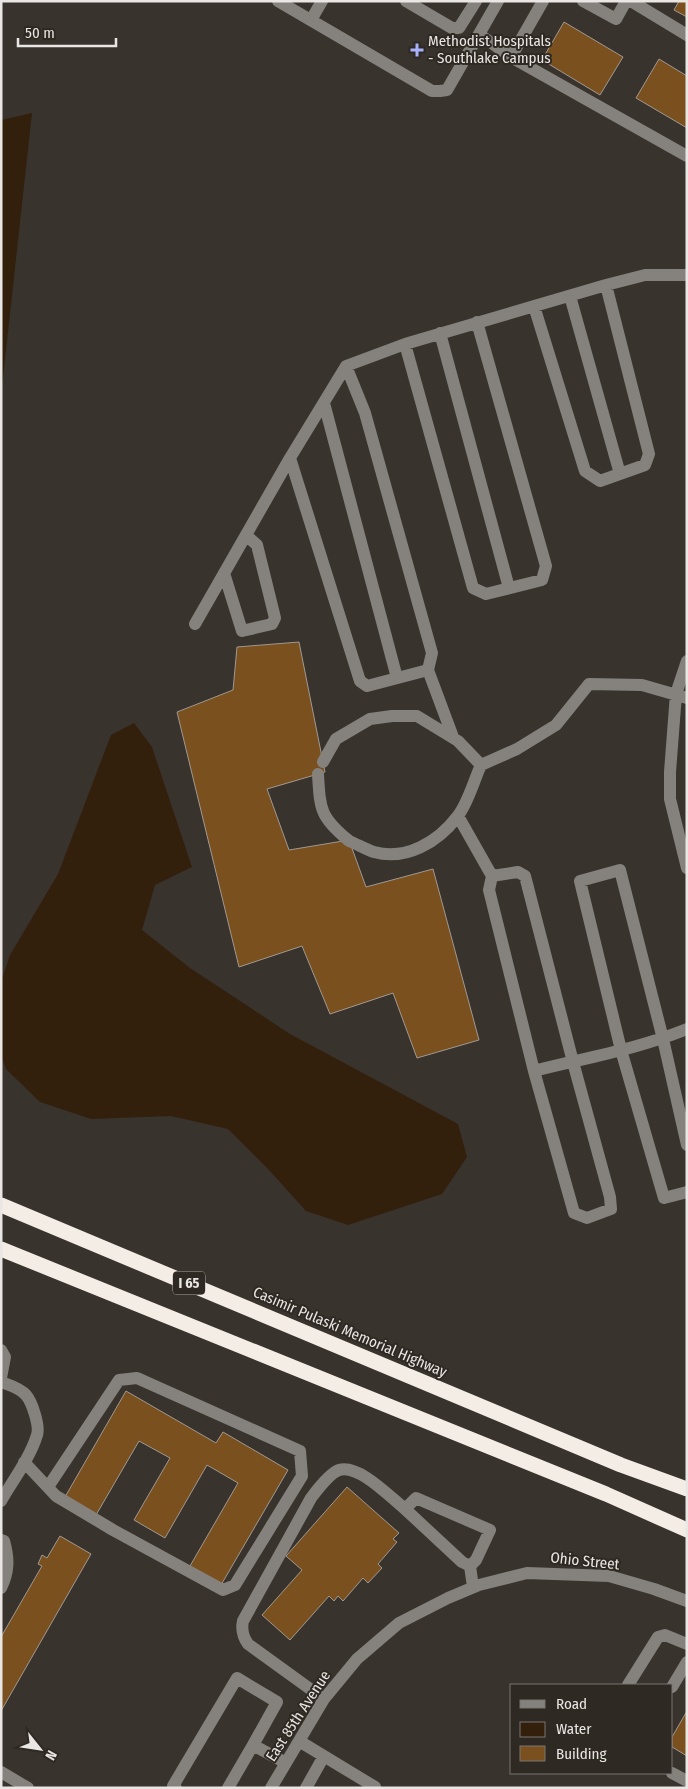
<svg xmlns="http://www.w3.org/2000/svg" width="688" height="1789" font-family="'Fira Sans Condensed',sans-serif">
  <rect width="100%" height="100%" fill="#39332e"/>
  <!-- water -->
  <path fill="#32200c" d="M32,113l-31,283v-276z
    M134,723l18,24 40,120 -37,18 -13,45 48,38 100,66 168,90 9,33 -25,37 -94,31 -42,-14 -36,-40 -42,-42 -57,-13 -80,3 -51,-17 -34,-33 -5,-14v-73l9,-27 48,-81 53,-139z"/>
  <!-- building -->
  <path fill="#7a501e" stroke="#a09992" d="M679,1h8v16l-13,-7z
    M564,22l59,35 -23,38 -58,-35z
    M659,59l28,17v52l-51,-30z
    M299,642l26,130 -58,17 22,61 60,-10 17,47 67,-18 46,171 -62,18 -24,-65 -63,21 -28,-68 -63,21 -62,-255 56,-22 4,-43z
    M126,1391l90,52 7,-11 65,38 -67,115 -31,-19 48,-83 -31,-18 -42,73 -31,-18 36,-62 -31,-17 -43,74 -31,-18z
    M347,1487l52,46 -6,6 4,3 -19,22 4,4 -14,15 -5,-5 -20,23 -5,-5 -4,5 -5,-5 -39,44 -28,-25 40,-45 -16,-14z
    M60,1536l31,18 -90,157v-74l41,-71 -4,-2 4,-9 5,3z
    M687,1711v45l-15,-9v-10z"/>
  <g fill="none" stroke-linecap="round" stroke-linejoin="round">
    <!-- minor -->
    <path stroke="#85827e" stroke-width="12" d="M278,1l154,90h8l7,-1 51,-89
      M406,1l46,27h7l17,-27
      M583,1l33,18 10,-18
      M631,1l56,34
      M311,20l11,-19
      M479,34l32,23 176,99
      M511,57l32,-56
      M570,296l50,178
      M534,306l51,165 15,10 45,-16 4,-11 -43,-169
      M440,333l69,255
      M405,344l68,244 13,6 56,-14 4,-14 -69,-244
      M324,403l73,275
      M290,458l70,223 7,5 61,-16 4,-17 -67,-240 -19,-47
      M224,573l18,58 30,-7 3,-6 -18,-73 -11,-10
      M195,624l95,-166 56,-92 59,-22 201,-59 39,-10h42
      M687,661l-11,33 -6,78v27l17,69
      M428,670l25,67
      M323,762l13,-23 34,-20 22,-3h25l41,25 23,24c-7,15 -13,39 -24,52 -19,25 -51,44 -83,35 -9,-3 -17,-8 -25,-11
      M481,765l36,-16 39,-24 33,-41 53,1 45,13
      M318,774c2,35 2,43 30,66
      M458,816l34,60
      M534,1071l-45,-181 3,-14 26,-4 7,4 48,186 37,135 1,12 -24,9 -13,-5 -40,-142c51,-13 104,-22 153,-42
      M687,1145l-24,-106 -43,-169 -40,11 41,169 43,148 23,-6
      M1,1350l4,7 -4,21
      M1,1382c8,3 19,6 25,13 6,7 14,31 11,40 -7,23 -24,45 -36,66
      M24,1462l32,34 57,34 110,60 12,-5 67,-109 -2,-25 -163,-73 -18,2 -71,107
      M1,1540l3,1c5,17 5,31 -3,47
      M470,1566l-8,-4 -57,-53 11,-11 74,32 -14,30 -6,6 3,21
      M628,1685l30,-48 7,-2 22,9
      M672,1687l15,-25
      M324,1699l-76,-55c-5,-7 -7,-14 -5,-23l68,-123c6,-8 19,-25 28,-28 20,-6 51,27 66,39
      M299,1741l76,46
      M1,1772l27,16
      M672,1773l15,8
      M176,1788l-3,-2 64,-108 40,24 -24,43
      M228,1788l25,-43 33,18
      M271,1788l53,-89 33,-40 42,-36 49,-25 31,-13 48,-12 82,3 45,13 33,12
      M306,1788l18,-32"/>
    <!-- highway -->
    <path stroke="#f4ede5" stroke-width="15" d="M1,1205l620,260 66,24
      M1,1249l605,245 81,36"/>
  </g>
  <!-- markers -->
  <path fill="#a7b1fc" stroke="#2f2924" stroke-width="2" d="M414.5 42.5h5v5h5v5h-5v5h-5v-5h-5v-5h5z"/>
  <g text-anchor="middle" stroke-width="4" stroke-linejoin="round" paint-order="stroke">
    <!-- shield labels -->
    <rect fill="#2f2924" stroke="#b2adaa" stroke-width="1" x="173" y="1271.5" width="32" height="23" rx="4"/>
    <g font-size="14" font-weight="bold" fill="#eae6e3">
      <text x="189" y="1288">I 65</text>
    </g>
    <!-- poi labels -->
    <g font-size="15" fill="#eae6e3" stroke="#2f2924" text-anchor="start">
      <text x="428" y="46">Methodist Hospitals<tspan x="428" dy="17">- Southlake Campus</tspan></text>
    </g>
    <!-- street labels -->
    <g font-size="15" fill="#eae6e3" stroke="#2f2924">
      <text transform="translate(350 1332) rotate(23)" y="5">Casimir Pulaski Memorial Highway</text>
      <text transform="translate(585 1561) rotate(6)" y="5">Ohio Street</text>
      <text transform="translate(298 1716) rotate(-57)" y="5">East 85th Avenue</text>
    </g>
  </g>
  <!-- border -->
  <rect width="688" height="1789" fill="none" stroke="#eae6e3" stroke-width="5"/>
  <!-- legend -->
  <rect x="510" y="1684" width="162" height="90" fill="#2f2924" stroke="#7a7570"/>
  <rect x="520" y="1700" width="25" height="8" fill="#85827e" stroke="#7a7570"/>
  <text x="556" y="1709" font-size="15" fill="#eae6e3">Road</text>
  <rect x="520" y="1722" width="25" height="15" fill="#32200c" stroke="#7a7570"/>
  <text x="556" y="1734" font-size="15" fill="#eae6e3">Water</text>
  <rect x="520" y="1746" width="25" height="15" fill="#7a501e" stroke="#7a7570"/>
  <text x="556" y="1759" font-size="15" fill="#eae6e3">Building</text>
  <!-- north arrow -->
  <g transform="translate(40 1749) rotate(120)" stroke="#2f2924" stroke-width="4" paint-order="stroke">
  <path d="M0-4L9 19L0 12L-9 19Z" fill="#eae6e3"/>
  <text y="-8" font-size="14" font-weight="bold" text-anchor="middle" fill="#eae6e3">N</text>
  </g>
  <!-- scale -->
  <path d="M18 38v8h98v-8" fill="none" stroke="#eae6e3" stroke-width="2.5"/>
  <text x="25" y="38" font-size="15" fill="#eae6e3" stroke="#2f2924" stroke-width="4" paint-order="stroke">50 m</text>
</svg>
